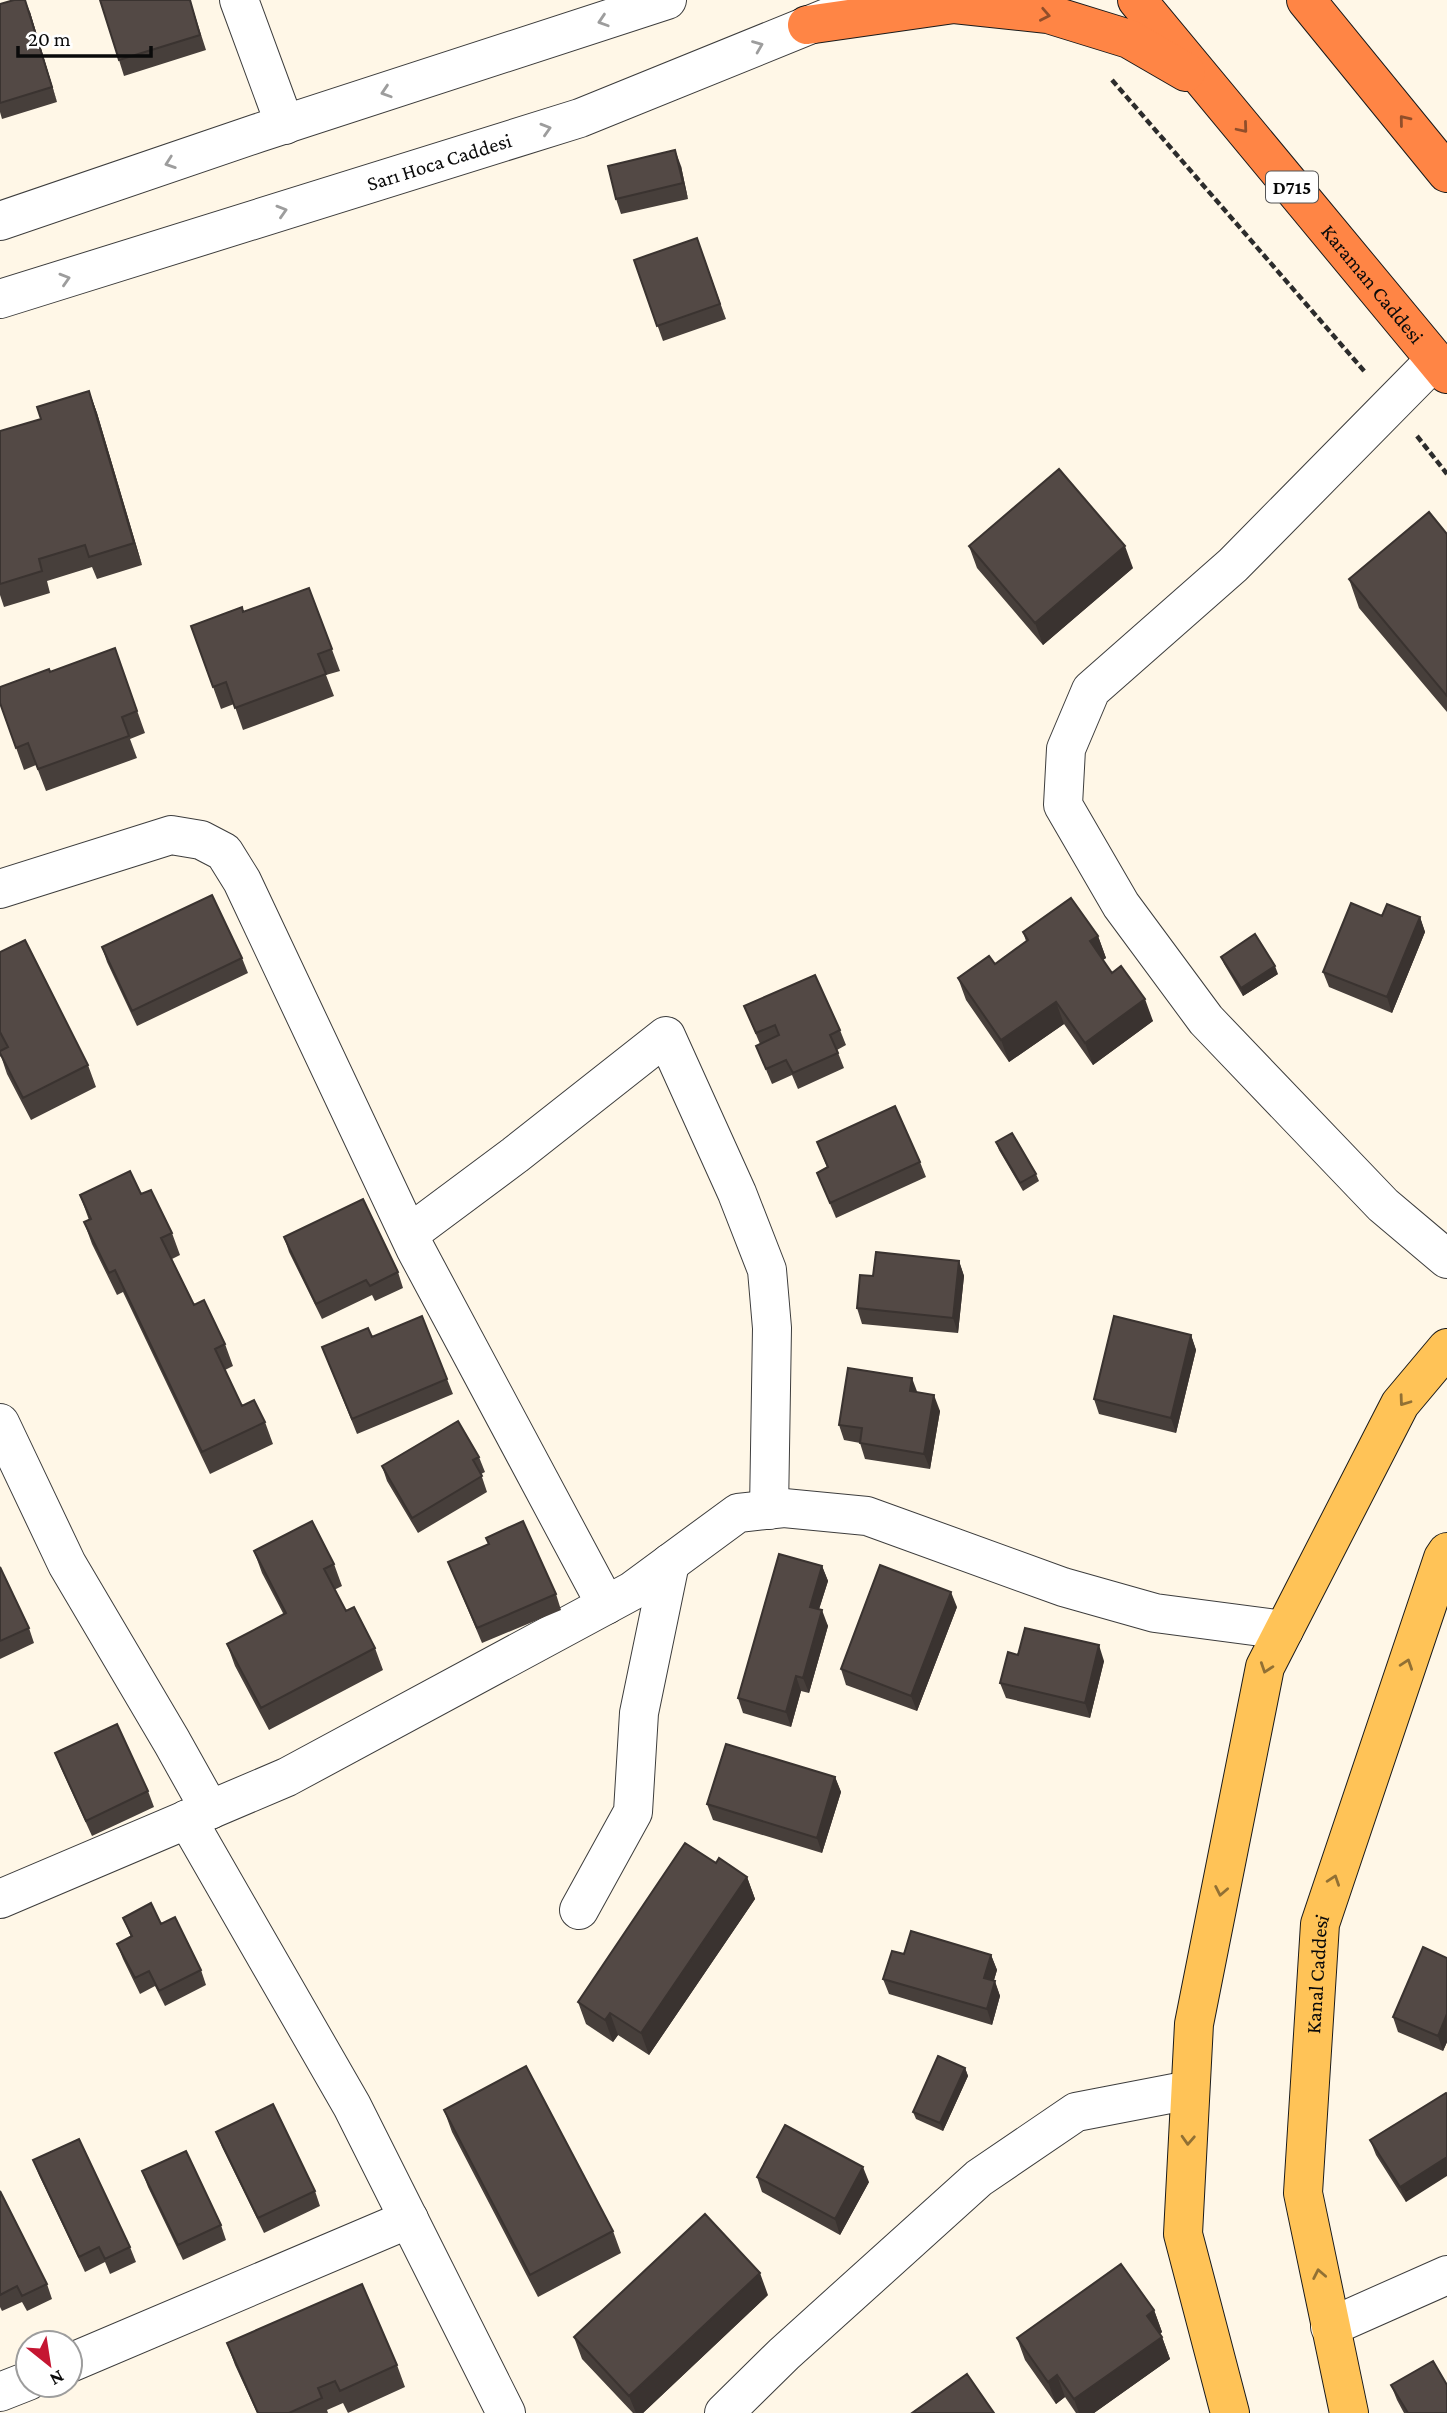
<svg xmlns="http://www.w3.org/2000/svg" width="1447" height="2413" font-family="'Crimson Pro',serif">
  <rect width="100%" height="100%" fill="#fff7e7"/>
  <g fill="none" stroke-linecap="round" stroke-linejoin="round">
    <defs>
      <g id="minor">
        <path d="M239,0l46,125"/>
        <path d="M0,221l258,-88 409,-133"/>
        <path id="s1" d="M0,299l580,-181 259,-105"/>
        <path d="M1435,360l-202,205 -142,125 -25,59 -3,56 58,100 85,115 177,185 64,54"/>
        <path d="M0,889l171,-54 30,5 23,12 18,29 173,367 191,357"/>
        <path d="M409,1234l106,-79 151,-119 71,157 30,77 5,58 -3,182"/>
        <path d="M0,1423l67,141 105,178 38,68"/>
        <path d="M187,1819l165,287 154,307"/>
        <path d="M0,1899l287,-122 345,-186 106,-78 46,-5 83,8 196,71 92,26 129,17"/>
        <path d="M579,1910l54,-98 6,-99 31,-150"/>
        <path d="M1330,2327l117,-52"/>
        <path d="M70,2363l339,-144"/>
        <path d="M0,2392l28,-11"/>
        <path d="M724,2413l60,-59 195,-176 97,-66 114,-22"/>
      </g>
      <g id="major">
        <path d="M1230,2413l-47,-179 11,-210 71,-357 135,-263 47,-56"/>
        <path id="s2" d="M1349,2413l-46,-220 17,-269 123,-366 4,-6"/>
      </g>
      <g id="highway">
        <path id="s3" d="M1137,0l310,374"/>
        <path d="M1306,0l141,173"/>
        <path d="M807,25l147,-21 94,10 81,25 57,33"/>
      </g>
    </defs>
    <!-- minor casing -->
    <use href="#minor" stroke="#3d3d3d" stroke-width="40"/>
    <!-- major casing -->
    <use href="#major" stroke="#1b1b1b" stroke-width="40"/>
    <!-- highway casing -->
    <use href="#highway" stroke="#1b1b1b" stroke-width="40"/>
    <!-- path -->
    <path stroke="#2c2c2c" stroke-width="4.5" stroke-dasharray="7 3.5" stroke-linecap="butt" d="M1112,80l253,292
      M1417,436l30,38"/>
    <!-- minor -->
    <use href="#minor" stroke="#fff" stroke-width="38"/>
    <!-- major -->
    <use href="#major" stroke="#ffc357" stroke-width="38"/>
    <!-- highway -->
    <use href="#highway" stroke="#ff8545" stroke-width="38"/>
  </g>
  <!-- wall -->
  <path fill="#473f3b" d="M100,0h90l16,50 -82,26z
    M0,4l30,8 27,90 -55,17 -2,-7z
    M681,166l7,33 -67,15 -5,-15z
    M697,238l29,81 -63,22 -29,-81z
    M89,391l8,22 45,152 -45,14 -5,-12 -45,14 3,12 -46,14 -4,-12v-164l41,-12z
    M1447,534v178l-88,-104 -10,-29z
    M969,546l164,22 -90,77 -66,-77z
    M309,588l31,83 -14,4 8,21 -91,34 -9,-26 -13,5 -30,-83 53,-14z
    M115,648l30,85 -15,6 7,19 -91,33 -10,-26 -12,5 -24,-67 50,-31z
    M1382,916l38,1 5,15 -33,81 -63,-26 -6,-15z
    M1023,932l75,4 8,22 -3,2 9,13 41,48 -60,44 -29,-41 -55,38 -43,-62 -8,-22 37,-14 31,-23z
    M102,947l140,11 6,15 -111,53 -30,-64z
    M0,952l88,113 8,22 -65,33 -24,-46 -6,-18 -1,1z
    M1221,957l57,17 -35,22 -19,-32z
    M744,1006l96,24 6,15 -9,5 7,18 -46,21 -6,-14 -20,9 -16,-38 4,-2z
    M817,1142l103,20 6,15 -90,41 -19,-45 10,-6z
    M996,1142l40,32 3,7 -16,10 -24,-41z
    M141,1194l31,39 8,22 -8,4 22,46 31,39 8,22 -8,4 17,36 23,16 8,22 -63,30 -87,-182 -6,3 -25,-51 -8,-22 5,-2 -9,-25z
    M284,1237l114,35 5,16 -28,13 -3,-6 -50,24 -33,-67z
    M959,1261l5,15 -6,57 -96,-9 -5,-16 16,-32z
    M1191,1335l5,15 -20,83 -77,-19 -5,-15z
    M372,1337l75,42 6,15 -96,40 -35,-87z
    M917,1393l23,18 -10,58 -65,-10 -5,-16 -16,-3 -5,-15z
    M479,1457l6,15 -4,2 6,18 -69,41 -31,-52 -5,-15z
    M486,1538l70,56 5,16 -79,33 -34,-81 41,-17z
    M254,1551l80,13 8,22 -8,4 12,21 29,37 8,22 -114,60 -34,-64 -8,-22 57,-29 -22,-42z
    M822,1566l6,15 -9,28 9,17 -19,67 -8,-2 -10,36 -48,-14 -5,-15z
    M0,1567l29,61 5,15 -34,16z
    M957,1607l-40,104 -71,-26 -5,-16z
    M1018,1655l86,6 -14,57 -84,-20 -6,-15z
    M55,1753l93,38 6,16 -62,29 -31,-68z
    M835,1777l6,15 -19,61 -109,-33 -6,-16z
    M716,1863l31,14 8,22 -106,156 -31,-20 -5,7 -27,-18 -8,-22z
    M123,1918l38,6 40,46 5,15 -41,21 -10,-20 -15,8 -17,-35 -6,-15 14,-7z
    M904,1954l87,1 6,15 -3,10 6,16 -8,29 -103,-31 -6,-15z
    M1447,1958v84l-4,9 -45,-19 -5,-15z
    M965,2068l3,8 -25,55 -27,-12 -3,-7z
    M1446,2093l-40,109 -30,-47 -6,-15z
    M444,2110l169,121 8,22 -83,44 -86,-165z
    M216,2132l99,59 5,15 -56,27 -42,-86z
    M33,2160l97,87 6,15 -26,12 -5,-12 -20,10 -46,-97z
    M142,2171l79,54 5,15 -43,20 -35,-73z
    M757,2177l112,5 -29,53 -78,-43z
    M0,2191l47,93 5,15 -25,12 -5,-9 -20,9 -2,-4z
    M768,2295l-125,118h-10l-51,-54 -8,-22z
    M1154,2310l8,22 -2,2 2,3 8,22 -76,54h-18l-11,-16 -9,7 -31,-44 -8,-22z
    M227,2343l170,22 8,22 -57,26 -5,-10 -16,7 1,3h-71l-22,-48z
    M1391,2385l56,28h-43l-7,-13z"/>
  <!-- shaded-wall -->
  <path fill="#3a3330" d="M25,0l5,12 27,90 -5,-15z
    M675,150l6,16 7,33 -5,-16z
    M89,391l8,22 45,152 -8,-22z
    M1125,546l8,22 -90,77 -8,-22z
    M1420,917l5,15 -33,81 -5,-16z
    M1098,936l8,22 -8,5 -8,-22z
    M1275,966l3,8 -35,22 -2,-8z
    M1145,999l8,22 -60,44 -8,-22z
    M1056,1002l8,22 -55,38 -8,-22z
    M959,1261l5,15 -6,57 -5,-15z
    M1191,1335l5,15 -20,83 -5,-15z
    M912,1378l6,16 -8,-3z
    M934,1395l6,16 -10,58 -6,-15z
    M822,1566l6,15 -13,41 -5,-15z
    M951,1592l6,15 -40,104 -6,-15z
    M822,1610l6,16 -19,67 -6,-15z
    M1099,1645l5,16 -14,57 -5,-15z
    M796,1676l5,15 -10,36 -5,-15z
    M835,1777l6,15 -19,61 -5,-15z
    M747,1877l8,22 -106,156 -8,-22z
    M991,1955l6,15 -7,23 -6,-15z
    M995,1981l5,15 -8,29 -5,-16z
    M610,2013l8,22 -5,7 -8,-22z
    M1447,2014v28l-4,9 -5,-15z
    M965,2068l3,8 -25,55 -3,-8z
    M1447,2157v19l-41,26 -6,-15z
    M863,2167l6,15 -29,53 -5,-16z
    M760,2273l8,22 -125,118h-7l-7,-17z
    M1154,2310l8,22 -7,6 -8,-22z
    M1162,2337l8,22 -76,54h-15l-5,-14z
    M1057,2375l8,22 -9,7 -8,-22z"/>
  <!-- building -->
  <path fill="#534945" stroke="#3a3330" stroke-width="2" d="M14,0h11l27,87 -52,16v-99z
    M100,0h90l10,35 -81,25z
    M675,150l8,33 -67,16 -8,-33z
    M697,238l23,66 -63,22 -23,-66z
    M89,391l45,152 -45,14 -4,-12 -46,14 3,12 -42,13v-153l41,-12 -4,-12z
    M1059,469l66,77 -90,77 -66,-77z
    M1429,512l18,22v162l-98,-117z
    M309,588l23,61 -14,5 8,20 -91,34 -9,-26 -13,5 -22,-61 51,-19 1,5z
    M115,648l22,63 -15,6 7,19 -91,33 -10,-26 -12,5 -16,-45v-16l49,-18 1,3z
    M212,895l30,63 -110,53 -30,-64z
    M1071,898l27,38 -8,5 22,32 9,-7 24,33 -60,44 -29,-41 -55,38 -43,-62 31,-22 6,8 33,-24 -5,-8z
    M1351,903l31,13 5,-12 33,13 -33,80 -64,-25z
    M1255,934l20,32 -34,22 -20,-31z
    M25,940l63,125 -65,33 -23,-45v-2l8,-4 -8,-15v-80z
    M815,975l25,55 -10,5 8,18 -45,20 -7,-13 -20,9 -10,-23 23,-11 -4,-10 -19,8 -12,-27z
    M895,1106l25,56 -90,41 -13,-30 11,-6 -11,-25z
    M1012,1133l24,41 -16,9 -24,-41z
    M130,1171l11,23 10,-4 21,43 -11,5 33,67 10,-5 21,44 -10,5 27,57 12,-6 11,22 -63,30 -87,-182 -6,3 -25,-51 7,-3 -11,-24z
    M363,1199l35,73 -28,14 -4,-6 -50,24 -32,-67z
    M876,1252l83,9 -6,57 -96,-10 3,-33 13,1z
    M422,1316l25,63 -95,40 -30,-72 46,-19 4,9z
    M1114,1316l77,19 -20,83 -77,-19z
    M848,1368l64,10 -2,13 24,4 -10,59 -64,-11 2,-15 -23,-3z
    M458,1421l21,36 -6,3 9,16 -70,42 -30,-52z
    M312,1521l22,43 -10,5 22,42 8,-4 21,41 -114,60 -34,-64 59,-31 -32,-62z
    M523,1521l33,73 -79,34 -29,-66 41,-18 -3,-6z
    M779,1554l43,12 -12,41 12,3 -19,68 -7,-2 -10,36 -48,-14z
    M880,1565l71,27 -40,104 -70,-27z
    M0,1567l29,61 -29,13z
    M1025,1628l74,17 -14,58 -85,-20 8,-31 10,3z
    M117,1724l31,67 -62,30 -31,-68z
    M726,1744l109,33 -18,61 -110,-34z
    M685,1843l31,20 3,-5 28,19 -106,156 -31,-20 -5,7 -27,-18z
    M151,1903l10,21 14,-7 26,53 -42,21 -10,-20 -14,7 -18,-34 15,-8 -9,-18z
    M911,1931l80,24 -7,23 11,3 -8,28 -104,-30 9,-28 12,3z
    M1423,1947l24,11v56l-9,22 -45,-19z
    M938,2056l27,12 -25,55 -27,-11z
    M526,2066l87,165 -83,44 -86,-165z
    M1446,2093l1,1v63l-47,30 -30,-47z
    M273,2104l42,87 -57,27 -42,-86z
    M785,2125l78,42 -28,52 -78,-42z
    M79,2139l51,108 -25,12 -6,-12 -20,10 -46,-97z
    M186,2151l35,74 -43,20 -36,-74z
    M0,2191l47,93 -25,12 -5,-10 -17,9z
    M705,2214l55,59 -131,123 -55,-59z
    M1121,2264l33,46 -7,6 15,21 -88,62 -17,-24 -9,7 -31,-44z
    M362,2284l35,81 -57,26 -5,-10 -17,7 4,10 -33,15h-31l-31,-70z
    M1433,2361l14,24v28h-39l-17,-28z
    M967,2374l27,39h-82z"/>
  <!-- one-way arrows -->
  <defs><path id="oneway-chevron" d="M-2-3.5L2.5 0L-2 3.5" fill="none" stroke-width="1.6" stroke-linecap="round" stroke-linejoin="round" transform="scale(1.75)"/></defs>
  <g stroke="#914e2a">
    <use href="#oneway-chevron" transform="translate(1045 15) rotate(11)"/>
    <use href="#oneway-chevron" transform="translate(1404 120) rotate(-129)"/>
    <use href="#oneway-chevron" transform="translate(1243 128) rotate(50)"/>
  </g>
  <g stroke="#9d9d9d">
    <use href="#oneway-chevron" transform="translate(603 21) rotate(162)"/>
    <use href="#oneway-chevron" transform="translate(758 46) rotate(-22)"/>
    <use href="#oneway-chevron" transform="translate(386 92) rotate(162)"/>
    <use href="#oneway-chevron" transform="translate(546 129) rotate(-17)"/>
    <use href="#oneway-chevron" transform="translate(170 163) rotate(161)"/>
    <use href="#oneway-chevron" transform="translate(282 211) rotate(-17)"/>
    <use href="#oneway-chevron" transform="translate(65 279) rotate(-17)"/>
  </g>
  <g stroke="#917034">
    <use href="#oneway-chevron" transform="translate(1404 1401) rotate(126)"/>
    <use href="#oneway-chevron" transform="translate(1407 1664) rotate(-71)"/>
    <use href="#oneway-chevron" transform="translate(1266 1668) rotate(109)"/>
    <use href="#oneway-chevron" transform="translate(1334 1880) rotate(-71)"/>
    <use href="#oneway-chevron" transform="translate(1221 1891) rotate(101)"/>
    <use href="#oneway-chevron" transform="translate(1188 2140) rotate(93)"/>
    <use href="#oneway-chevron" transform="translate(1319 2274) rotate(-101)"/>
  </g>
  <g text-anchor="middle" stroke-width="7" stroke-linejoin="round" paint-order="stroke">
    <!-- shield labels -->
    <rect fill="#fff" stroke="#545454" stroke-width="2" x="1266" y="171.5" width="52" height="31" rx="5"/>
    <g font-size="19" font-weight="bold" fill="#0a0a0a">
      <text x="1292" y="194">D715</text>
    </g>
    <!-- street labels -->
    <g font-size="21" fill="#0a0a0a" stroke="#fff">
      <text dy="7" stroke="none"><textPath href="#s1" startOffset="460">Sarı Hoca Caddesi</textPath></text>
      <text dy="7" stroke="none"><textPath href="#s3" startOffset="369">Karaman Caddesi</textPath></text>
      <text dy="7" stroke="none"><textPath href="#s2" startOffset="444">Kanal Caddesi</textPath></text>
    </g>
  </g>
  <!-- north arrow -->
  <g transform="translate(49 2364) rotate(150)"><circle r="33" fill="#ffffff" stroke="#9d9d9d" stroke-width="2"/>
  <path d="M0-5L12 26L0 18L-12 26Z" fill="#c51632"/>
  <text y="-10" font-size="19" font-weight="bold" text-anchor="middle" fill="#0a0a0a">N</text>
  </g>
  <!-- scale -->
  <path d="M18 46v10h133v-10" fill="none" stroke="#0a0a0a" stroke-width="3.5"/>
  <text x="28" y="46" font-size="21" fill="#0a0a0a" stroke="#ffffff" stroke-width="5" paint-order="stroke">20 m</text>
</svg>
